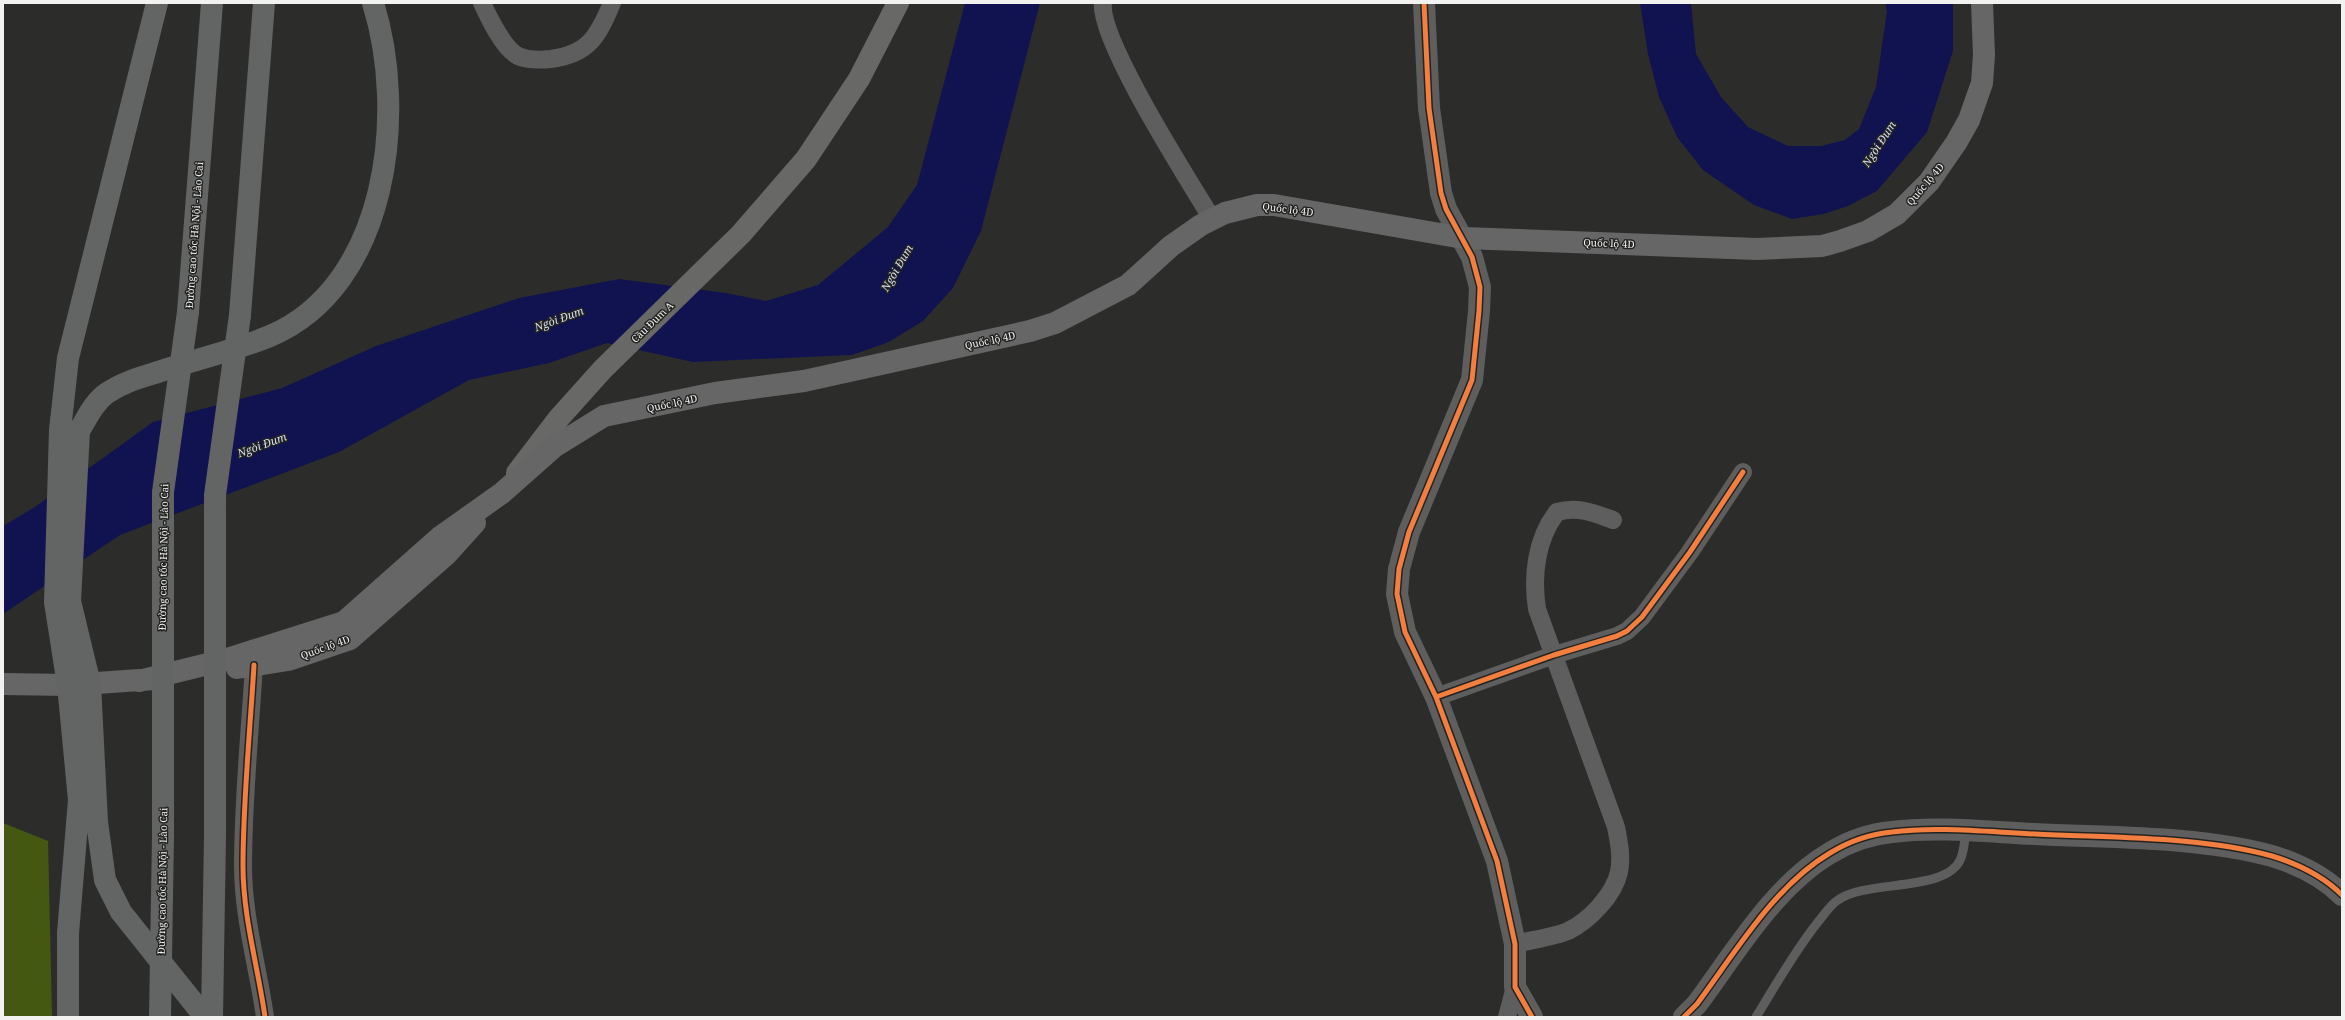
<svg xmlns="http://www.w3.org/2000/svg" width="2345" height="1020" font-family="'Noto Serif',serif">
  <rect width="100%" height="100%" fill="#2c2d2b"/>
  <!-- green -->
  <path fill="#455812" d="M3,823l45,18 4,176h-49z"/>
  <!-- water -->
  <path fill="#111350" d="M965,3h75l-59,228 -28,57 -30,33 -34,21 -37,13 -159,7 -86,-19 -58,20 -80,17 -130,72 -219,83 -117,79v-88l32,-19 118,-85 129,-34 94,-42 143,-48 100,-19 107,14 40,8 52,-16 70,-58 29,-42z
    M1640,3h51l5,51 25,43 27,30 40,19h33l24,-6 14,-11 17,-42 11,-76 -2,-8h68v48l-26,81 -50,59 -29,15 -24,8 -32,5 -38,-14 -51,-35 -26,-33 -18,-40 -11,-43z"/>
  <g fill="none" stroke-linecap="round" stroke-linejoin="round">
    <!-- service -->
    <path stroke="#5e5e5e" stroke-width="9" d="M1756,1017c20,-32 38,-65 62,-95 6,-7 12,-17 20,-22 29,-21 110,-7 123,-42 3,-8 4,-18 5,-27"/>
    <!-- minor -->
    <path stroke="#5e5e5e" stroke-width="18" d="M482,3c7,15 21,45 36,53 9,4 23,4 33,3 38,-5 47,-23 61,-56
      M1103,3c-5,36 87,179 109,216
      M254,665c-4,67 -11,135 -11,201 0,51 15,101 22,151
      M1436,697l118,-42 63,-19 10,-5 15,-14 48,-65 53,-80
      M1515,944c16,-4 39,-7 53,-13 21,-10 46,-36 51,-59 3,-15 0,-30 -3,-45l-79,-218c-5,-33 -1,-70 20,-97 21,-6 37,1 56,8
      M1507,1017l8,-30"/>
    <!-- tertiary -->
    <path stroke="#5e5e5e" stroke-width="22" d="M1424,3l5,105 12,85 5,16 26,48 8,30 -1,24 -7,69 -63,152 -10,37 -2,25 8,38 31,65 61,164 18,83v43l17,30
      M1684,1017l13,-13c38,-51 77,-118 133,-151 18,-11 40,-19 62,-21 44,-6 98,0 143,2 76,4 164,2 237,22 26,8 51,20 70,39"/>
    <!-- primary -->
    <path stroke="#686867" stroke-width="22" d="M517,473l42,-55 44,-49 138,-135 65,-75 53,-80 39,-76"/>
    <!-- trunk -->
    <path stroke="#666" stroke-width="22" d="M237,668l51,-8 62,-21 97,-85 28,-31
      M139,681l85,-21 120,-38 96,-85 62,-44 52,-46 50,-31 111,-23 89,-12 226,-50 25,-8 73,-38 43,-39 30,-21 24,-12 32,-8h17l189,33 294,11 65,-3 18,-5 28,-10 29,-17 32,-32 27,-39 13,-23 13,-37 2,-28 -2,-52
      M3,684l65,1 86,-6"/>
    <!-- motorway -->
    <path stroke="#636464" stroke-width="22" d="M188,312l24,-309
      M240,315l24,-312
      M68,1017v-84l11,-133 -11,-115 -13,-83 5,-172 8,-72 89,-355
      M205,1017l-84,-105 -16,-32 -8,-58 -7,-138 -20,-83 9,-170c8,-13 15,-29 28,-38 15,-10 31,-15 48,-20 37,-13 79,-22 115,-37 119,-51 137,-224 103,-333"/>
    <!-- motorway-bridge -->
    <path stroke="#636464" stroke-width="22" d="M160,1017l3,-181v-344l25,-180
      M212,1017l3,-181v-341l25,-180"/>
    <defs>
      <path id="cycleway" d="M1424,3l5,105 12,85 5,16 26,48 8,30 -1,24 -7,69 -63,152 -10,37 -2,25 8,38 31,65 61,164 18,83v43l17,30
        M254,665c-4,67 -11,135 -11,201 0,51 15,101 22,151
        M1436,697l118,-42 63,-19 10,-5 15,-14 48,-65 53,-80
        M1684,1017l13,-13c38,-51 77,-118 133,-151 18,-11 40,-19 62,-21 44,-6 98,0 143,2 76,4 164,2 237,22 26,8 51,20 70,39"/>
    </defs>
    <!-- cycleway casing -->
    <use href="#cycleway" stroke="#232421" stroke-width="8"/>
    <!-- cycleway -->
    <use href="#cycleway" stroke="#f27e40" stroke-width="5"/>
  </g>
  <g text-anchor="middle" stroke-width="3" stroke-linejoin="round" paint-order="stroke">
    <!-- street labels -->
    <g font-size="10" fill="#f2f3f1" stroke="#232421">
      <text transform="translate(1925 184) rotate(-50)" y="4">Quốc lộ 4D</text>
      <text transform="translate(1288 209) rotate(7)" y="4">Quốc lộ 4D</text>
      <text transform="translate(194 235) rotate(-86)" y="4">Đường cao tốc Hà Nội - Lào Cai</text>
      <text transform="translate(1609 243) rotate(2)" y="4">Quốc lộ 4D</text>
      <text transform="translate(652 322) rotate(-44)" y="4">Cầu Đum A</text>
      <text transform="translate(990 340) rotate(-12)" y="4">Quốc lộ 4D</text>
      <text transform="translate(672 403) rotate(-12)" y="4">Quốc lộ 4D</text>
      <text transform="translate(163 557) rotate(-89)" y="4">Đường cao tốc Hà Nội - Lào Cai</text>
      <text transform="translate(325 647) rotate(-20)" y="4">Quốc lộ 4D</text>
      <text transform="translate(162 881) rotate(-89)" y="4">Đường cao tốc Hà Nội - Lào Cai</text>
    </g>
    <!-- water labels -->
    <g font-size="11" font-style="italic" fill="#d7def3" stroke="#232421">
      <text transform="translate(1879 144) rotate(-57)" y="4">Ngòi Đum</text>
      <text transform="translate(897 268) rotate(-60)" y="4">Ngòi Đum</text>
      <text transform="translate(559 319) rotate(-20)" y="4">Ngòi Đum</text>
      <text transform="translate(262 445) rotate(-20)" y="4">Ngòi Đum</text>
    </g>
  </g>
  <!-- border -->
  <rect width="2345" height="1020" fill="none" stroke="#f2f3f1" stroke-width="8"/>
</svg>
